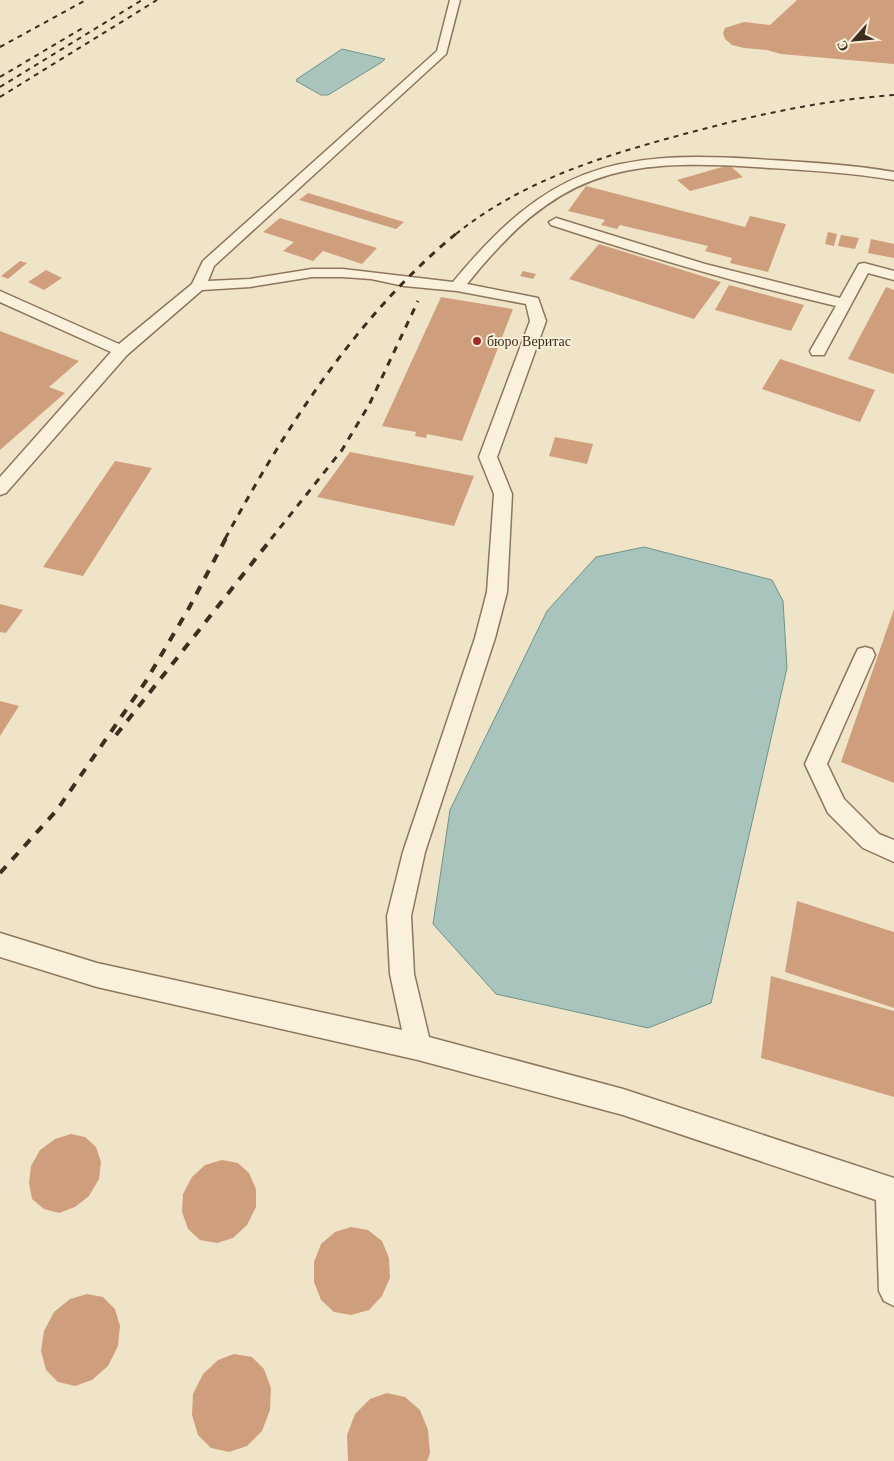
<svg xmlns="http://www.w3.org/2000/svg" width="894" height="1461" font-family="'Times New Roman',serif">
  <rect width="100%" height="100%" fill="#f0e4c8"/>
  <!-- water -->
  <path fill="#a9c4bc" stroke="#6f938a" d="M342,49l43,10 -3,3 -54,33h-7l-25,-14 1,-2z
    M644,547l128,33 11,21 4,67 -76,335 -63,25 -152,-34 -63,-70 17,-114 97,-199 49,-54z"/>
  <!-- building -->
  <path fill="#cf9f7d" d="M797,0h97v64l-113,-10 -14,-4 -23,-2 -12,-3 -7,-6 -2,-6 2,-5 19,-6 26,3z
    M729,165l14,12 -53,14 -13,-11z
    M586,186l159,41 5,-11 36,8 -18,48 -38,-9 2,-5 -27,-7 3,-5 -88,-21 -3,4 -16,-4 4,-5 -37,-9z
    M308,193l96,29 -8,7 -97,-29z
    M280,218l97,30 -15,16 -39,-13 -10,10 -30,-10 11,-9 -31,-10z
    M828,232l9,2 -3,12 -9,-2z
    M841,235l18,3 -4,11 -17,-3z
    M871,239l23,5v14l-26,-5z
    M599,244l26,8 96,30 -27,37 -125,-40z
    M20,261l7,2 -19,16 -7,-3z
    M46,270l16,8 -18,12 -16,-8z
    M523,271l13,3 -3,5 -13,-3z
    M729,285l75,20 -13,26 -76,-21z
    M886,287l8,3v84l-46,-15z
    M441,297l72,12 -51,132 -35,-7 -1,4 -11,-2 1,-4 -34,-6z
    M0,331l79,30 -30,26 16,6 -65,57z
    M780,359l95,31 -15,32 -98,-33z
    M555,437l38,7 -6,20 -38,-8z
    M350,452l124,24 -20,50 -137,-29z
    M115,461l37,7 -69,108 -40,-9z
    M0,604l23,6 -17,23 -6,-1z
    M894,609v174l-53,-21z
    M0,701l19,5 -19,30z
    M797,901l97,31v76l-109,-36z
    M771,976l123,35v86l-133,-39z
    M71,1134l14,3 11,10 5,15 -2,17 -10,17 -14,11 -16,6 -15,-4 -12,-10 -3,-16 2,-17 9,-16 15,-11z
    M222,1160l16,3 11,10 7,16v18l-9,18 -14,13 -16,5 -17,-3 -12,-11 -6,-17 1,-18 9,-17 13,-12z
    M351,1227l17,3 14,11 7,17 1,20 -8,18 -13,14 -18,5 -17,-3 -13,-12 -7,-18v-20l7,-18 14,-12z
    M87,1294l16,3 12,12 5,17 -2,20 -10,20 -16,14 -17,6 -17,-4 -12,-12 -5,-19 3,-20 10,-19 16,-13z
    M234,1354l18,3 12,12 7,19 -1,22 -8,21 -15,15 -18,6 -18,-4 -13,-13 -6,-20 1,-21 10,-20 15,-14z
    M387,1393l18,4 15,13 8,20 2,23 -3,8h-79l-1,-26 8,-21 15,-15z"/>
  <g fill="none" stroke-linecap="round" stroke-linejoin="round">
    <defs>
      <path id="lane" d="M450,0h10l-14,54 -232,212 -6,15 42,-2 62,-10h31l110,13c94,-114 157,-132 302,-123 46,3 93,5 139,13v8c-46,-8 -93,-10 -139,-13 -139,-9 -199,6 -288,117l71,14 8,23 -49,136 15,37 -5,98 -12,46 -70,214 -14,64 3,58 15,63 194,52 271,89v128l-10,-5 -5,-10 -3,-91 -253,-85 -205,-55 -321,-73 -97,-30v-24l97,30 305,67 -12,-56 -3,-58 16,-64 72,-214 12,-46 7,-98 -15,-37 51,-136 -4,-17 -69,-13 -53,-5 -33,-7 -28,-2h-31l-62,10 -48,3 -75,65 -121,138 -6,2v-18l111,-125 -111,-50v-11l119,53 73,-60 11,-23 234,-210z
        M556,218l149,46 135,34 19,-34 5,-1 30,8v9l-26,-7 -42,78 -2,4h-12l-2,-4 26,-45c-96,-22 -191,-50 -285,-81l-2,-3z
        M865,647l7,2 3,6 -48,109 17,35 35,35 15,6v22l-31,-14 -35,-35 -23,-49 50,-109 3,-6z"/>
    </defs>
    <!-- lane casing -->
    <use href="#lane" stroke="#8d765c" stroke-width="3"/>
    <!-- lane -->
    <use href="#lane" fill="#faf1dc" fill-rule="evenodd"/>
    <!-- rail-far2 -->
    <path stroke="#3d2e20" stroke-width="2" stroke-dasharray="5 5" stroke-linecap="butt" d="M0,47l86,-47
      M0,77l86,-51
      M0,87l142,-87
      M0,97l157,-97
      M456,234c68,-55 153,-80 236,-102 67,-18 133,-32 202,-37"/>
    <!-- rail-far1 -->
    <path stroke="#3d2e20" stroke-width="3" stroke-dasharray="7 7" stroke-linecap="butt" d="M225,539c61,-112 133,-225 233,-307
      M271,539l71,-89 27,-45 49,-104"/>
    <!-- rail -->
    <path stroke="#3d2e20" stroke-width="4" stroke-dasharray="9 9" stroke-linecap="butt" d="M116,735l156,-197
      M0,873l57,-63 89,-129 43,-73 37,-70"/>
  </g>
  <!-- markers -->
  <circle fill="#9e2a2b" stroke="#f7eed8" stroke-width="2" cx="477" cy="341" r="5"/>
  <g text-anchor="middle" stroke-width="4" stroke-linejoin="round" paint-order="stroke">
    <!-- far-poi labels -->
    <g font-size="14" fill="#3d2e20" stroke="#f7eed8" text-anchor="start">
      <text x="487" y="346">бюро Веритас</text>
    </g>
  </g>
  <!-- north arrow -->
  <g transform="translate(854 40) rotate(243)" stroke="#f7eed8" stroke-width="4" paint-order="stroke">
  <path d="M0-4L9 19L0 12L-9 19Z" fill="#3d2e20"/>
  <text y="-8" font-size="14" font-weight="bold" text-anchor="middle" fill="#3d2e20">С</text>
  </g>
</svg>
